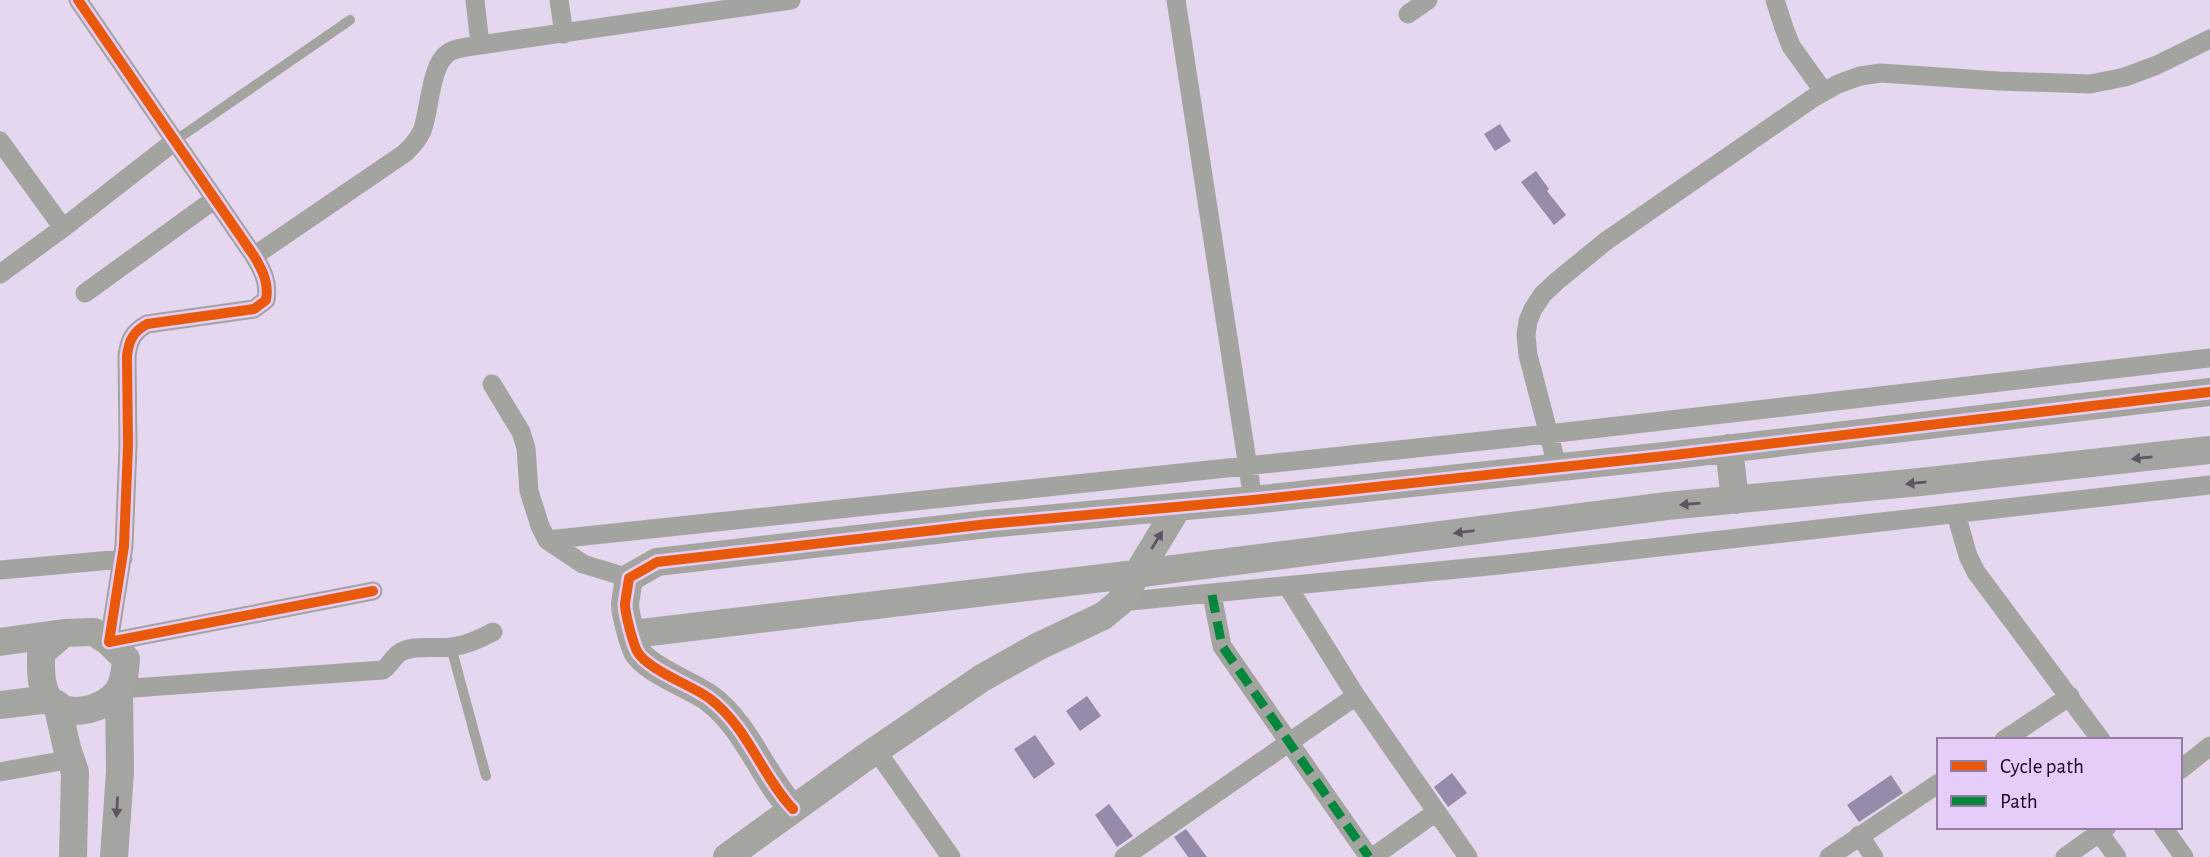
<svg xmlns="http://www.w3.org/2000/svg" width="2210" height="857" font-family="'Alegreya Sans',sans-serif">
  <rect width="100%" height="100%" fill="#e5d7ef"/>
  <!-- building -->
  <path fill="#978baa" d="M1500,124l11,17 -16,10 -11,-17z
    M1536,171l13,18 -2,2 19,24 -12,10 -33,-43z
    M1087,696l14,20 -21,15 -14,-20z
    M1035,735l20,29 -21,15 -20,-30z
    M1452,773l15,20 -19,14 -14,-20z
    M1891,775l12,18 -44,29 -12,-17z
    M1109,804l24,32 -16,11 -22,-32z
    M1186,829l21,28h-19l-14,-20z"/>
  <g fill="none" stroke-linecap="round" stroke-linejoin="round">
    <!-- lane -->
    <path stroke="#a3a49f" stroke-width="10" d="M176,140l174,-120
      M451,647l35,129"/>
    <!-- street -->
    <path stroke="#a3a49f" stroke-width="19" d="M78,0l176,256c9,15 15,27 12,44l-12,9 -107,15c-14,8 -18,16 -20,32l1,90 -4,100 -15,96 264,-51
      M475,0l5,45
      M559,0l5,34
      M1176,0l77,500
      M1775,0l9,28 7,18 33,46
      M1408,14l20,-14
      M0,141l63,87
      M254,256l151,-103c7,-7 13,-13 17,-22 8,-20 8,-66 26,-78 8,-6 22,-6 32,-8l311,-45
      M0,274l63,-46 113,-88
      M85,293l130,-94
      M492,384l29,48 5,16 3,43 11,35 7,14 36,24 46,14
      M1557,466l-29,-111 -2,-20 2,-14 5,-12 10,-15 14,-13 49,-40 207,-143 25,-14 22,-8 21,-3 117,8 92,3 35,-7 32,-12 53,-26
      M1956,514l12,42 8,16 125,168
      M547,540l1001,-106 662,-76
      M0,570l123,-11
      M1288,587l68,109 112,161
      M1212,595l10,51 147,211
      M1120,602l379,-37 711,-80
      M119,689l264,-19c8,-5 11,-16 20,-19 12,-6 35,-2 49,-4 15,-2 28,-8 41,-15
      M2004,740l66,-44
      M876,750l75,107
      M2180,770l30,-24
      M0,772l72,-13
      M2095,827l22,30
      M2163,827l21,30
      M1859,835l15,22
      M1124,857l232,-161
      M1373,857l63,-45
      M1829,857l110,-74
      M2065,857l42,-30"/>
    <!-- secondary -->
    <path stroke="#a4a4a1" stroke-width="28" d="M1729,448l6,52
      M94,632l15,10 17,17c-1,11 -1,22 -8,32 -14,20 -56,30 -71,5 -7,-13 -6,-29 -6,-43l23,-20z
      M633,634l486,-58 548,-70 253,-24 290,-32
      M0,642l64,-9
      M57,704l10,44 8,24 -2,85
      M0,705l49,-6
      M793,809c-32,-34 -45,-82 -84,-111 -16,-12 -63,-29 -72,-47 -4,-8 -12,-37 -12,-47 1,-8 3,-18 4,-26l28,-16 331,-38 265,-24 421,-45 536,-63
      M114,857l6,-85 -1,-83
      M727,857l136,-98 119,-81 57,-32 64,-30 17,-14 58,-95"/>
    <!-- quiet -->
    <path stroke="#00873e" stroke-width="9" stroke-dasharray="18 9" stroke-linecap="butt" d="M1212,595l10,51 147,211"/>
    <defs>
      <path id="cycleway" d="M78,0l176,256c9,15 15,27 12,44l-12,9 -107,15c-14,8 -18,16 -20,32l1,90 -4,100 -15,96 264,-51
        M793,809c-32,-34 -45,-82 -84,-111 -16,-12 -63,-29 -72,-47 -4,-8 -12,-37 -12,-47 1,-8 3,-18 4,-26l28,-16 331,-38 265,-24 421,-45 536,-63"/>
    </defs>
    <!-- cycleway casing -->
    <use href="#cycleway" stroke="#e6cdf9" stroke-width="15"/>
    <!-- cycleway -->
    <use href="#cycleway" stroke="#e8590c" stroke-width="10"/>
  </g>
  <!-- one-way arrows -->
  <defs><path id="oneway-solid" d="M-6-.8H1V-3.2L6.5 0L1 3.2V.8H-6Z" transform="scale(1.75)"/></defs>
  <g fill="#5d5660">
    <use href="#oneway-solid" transform="translate(2142 458) rotate(174)"/>
    <use href="#oneway-solid" transform="translate(1916 483) rotate(174)"/>
    <use href="#oneway-solid" transform="translate(1690 504) rotate(175)"/>
    <use href="#oneway-solid" transform="translate(1464 532) rotate(173)"/>
    <use href="#oneway-solid" transform="translate(1157 540) rotate(-58)"/>
    <use href="#oneway-solid" transform="translate(117 807) rotate(94)"/>
  </g>
  <!-- legend -->
  <rect x="1937" y="738" width="245" height="91" fill="#e6cdf9" stroke="#937ea2" stroke-width="2"/>
  <rect x="1951" y="761" width="35" height="10" fill="#e8590c" stroke="#937ea2" stroke-width="2"/>
  <text x="2000" y="773" font-size="21" fill="#160720">Cycle path</text>
  <rect x="1951" y="796" width="35" height="10" fill="#00873e" stroke="#937ea2" stroke-width="2"/>
  <text x="2000" y="808" font-size="21" fill="#160720">Path</text>
</svg>
